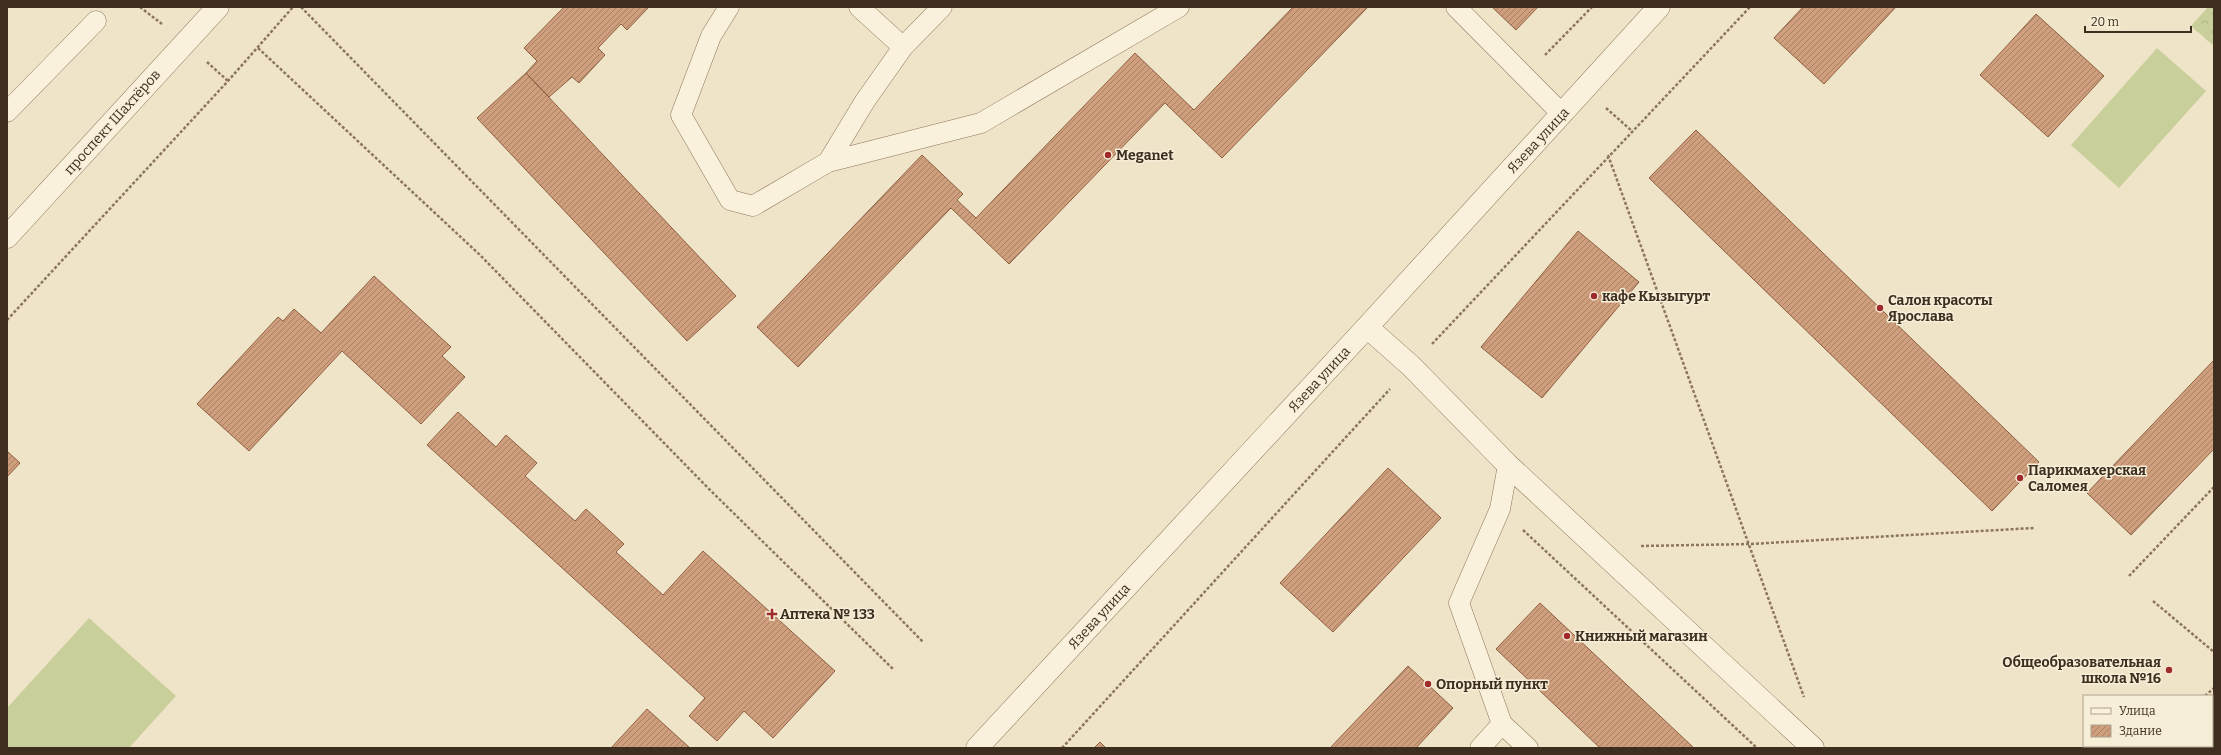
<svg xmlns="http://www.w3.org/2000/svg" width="2221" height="755" font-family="Bitter,serif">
  <defs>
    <pattern id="park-crowns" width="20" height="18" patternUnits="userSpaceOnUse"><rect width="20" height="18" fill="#c9cf9b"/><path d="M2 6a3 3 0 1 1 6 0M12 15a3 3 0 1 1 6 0" fill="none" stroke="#aeb285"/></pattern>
    <pattern id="building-hatch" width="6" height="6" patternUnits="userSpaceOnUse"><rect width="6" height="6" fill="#cf9f7d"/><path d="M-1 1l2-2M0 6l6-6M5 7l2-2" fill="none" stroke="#a98266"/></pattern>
  </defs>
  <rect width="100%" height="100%" fill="#f0e4c8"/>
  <!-- park -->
  <path fill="url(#park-crowns)" d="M2208,7h6v39l-23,-20z"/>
  <!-- garden -->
  <path fill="#c9cf9b" d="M2157,48l49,43 -87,97 -48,-43z
    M89,618l87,78 -47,52h-122v-40z"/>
  <!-- building -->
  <path fill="url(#building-hatch)" stroke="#8d5f41" d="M564,7h85l-22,23 -6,-6 -23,24 7,7 -26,28 -7,-6 -23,20 -23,-24 11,-12 -13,-13z
    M1293,7h75l-146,151 -57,-55 -156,161 -58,-56 -153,159 -41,-40 165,-172 41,39 -6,6 19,18 159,-165 59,57z
    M1492,7h46l-22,23z
    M1803,7h93l-72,77 -50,-46z
    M2036,14l68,62 -56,61 -68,-62z
    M526,73l210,223 -49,45 -210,-223z
    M1696,130l343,332 -47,49 -343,-333z
    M1578,231l61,51 -97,116 -61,-51z
    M374,276l77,71 -9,9 23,21 -44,47 -79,-73 -93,100 -52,-47 81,-87 5,4 11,-12 27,24z
    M2214,360v89l-83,86 -44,-42z
    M458,412l38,35 10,-12 31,28 -12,13 50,45 11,-12 38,35 -8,8 47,43 40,-44 132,120 -62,67 -29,-27 -27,30 -28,-25 16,-18 -278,-253z
    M7,451l13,12 -13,14z
    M1388,468l53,50 -108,114 -53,-49z
    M1540,603l154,145h-94l-104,-99z
    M1408,666l45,42 -37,40h-86z
    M647,709l43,39h-79z
    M2214,732v16h-15l2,-2h11v-12z
    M1100,742l6,6h-12z"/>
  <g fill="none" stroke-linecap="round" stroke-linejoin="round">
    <defs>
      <path id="service" d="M729,7l-18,29 -30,79 49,85 23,6 75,-44 153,-39 198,-116
        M859,7l44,40
        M1456,7l106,107
        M7,112l89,-91
        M828,162l37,-61 38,-54 39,-40
        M1508,465l-8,44 -41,94 43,121 26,24
        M1480,748l22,-24"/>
      <path id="minor" d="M1367,327l44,39 97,99 305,283
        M977,748l390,-421 292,-320"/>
      <path id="tertiary" d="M7,237l211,-230"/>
    </defs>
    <!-- service casing -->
    <use href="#service" stroke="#8d765c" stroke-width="21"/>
    <!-- minor casing -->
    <use href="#minor" stroke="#8d765c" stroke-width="23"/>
    <!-- tertiary casing -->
    <use href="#tertiary" stroke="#8d765c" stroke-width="23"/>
    <!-- path -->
    <path stroke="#8d765c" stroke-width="2.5" stroke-dasharray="3 2" stroke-linecap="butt" d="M140,7l22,17
      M301,7l622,635
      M258,48l222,207 231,236 182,178
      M1545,55l47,-48
      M207,62l21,19
      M1606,108l26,23
      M1608,155l196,542
      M7,320l221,-239 65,-74
      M1432,344l318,-337
      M1523,530l234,218
      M1641,546l109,-2 284,-16
      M2129,576l85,-89
      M2153,601l61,51
      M2205,696l9,-8
      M1062,748l328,-359
      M2152,748l2,-2"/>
    <!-- service -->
    <use href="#service" stroke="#faf1dc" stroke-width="20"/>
    <!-- minor -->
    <use href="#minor" stroke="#faf1dc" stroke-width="22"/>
    <!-- tertiary -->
    <use href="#tertiary" stroke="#faf1dc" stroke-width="22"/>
  </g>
  <!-- markers -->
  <g fill="#9e2a2b" stroke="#f7eed8" stroke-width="1.5">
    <circle cx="1108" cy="155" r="4"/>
    <circle cx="1594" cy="296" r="4"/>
    <circle cx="1880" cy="308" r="4"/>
    <circle cx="2020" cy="478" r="4"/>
    <path d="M770 608h4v4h4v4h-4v4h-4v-4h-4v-4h4z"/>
    <circle cx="1567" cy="636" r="4"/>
    <circle cx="2169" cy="670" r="4"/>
    <circle cx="1428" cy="684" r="4"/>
  </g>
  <g text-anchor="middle" stroke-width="3" stroke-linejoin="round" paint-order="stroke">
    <!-- street labels -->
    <g font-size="14" fill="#3d2e20" stroke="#f7eed8">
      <text transform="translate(112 122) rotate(-48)" y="5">проспект Шахтёров</text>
      <text transform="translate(1538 140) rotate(-47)" y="5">Язева улица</text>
      <text transform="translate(1319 379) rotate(-47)" y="5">Язева улица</text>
      <text transform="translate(1099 616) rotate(-47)" y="5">Язева улица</text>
    </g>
    <!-- poi labels -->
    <g font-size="14" font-weight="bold" fill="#3d2e20" stroke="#f7eed8" text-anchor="start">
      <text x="1116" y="160">Meganet</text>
      <text x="1602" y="301">кафе Кызыгурт</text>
      <text x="1888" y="305">Салон красоты<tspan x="1888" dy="16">Ярослава</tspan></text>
      <text x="2028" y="475">Парикмахерская<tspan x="2028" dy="16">Саломея</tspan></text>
      <text x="780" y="619">Аптека № 133</text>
      <text x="1575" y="641">Книжный магазин</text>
      <text x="2161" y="667" text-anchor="end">Общеобразовательная<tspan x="2161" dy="16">школа №16</tspan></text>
      <text x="1436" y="689">Опорный пункт</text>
    </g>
  </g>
  <!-- border -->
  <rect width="2221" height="755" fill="none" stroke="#3d2e20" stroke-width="16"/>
  <!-- legend -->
  <rect x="2083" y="695" width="130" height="52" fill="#f7eed8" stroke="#ada18e"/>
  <rect x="2091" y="708" width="20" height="6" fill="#faf1dc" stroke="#ada18e"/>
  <text x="2119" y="715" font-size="12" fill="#3d2e20">Улица</text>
  <rect x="2091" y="725" width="20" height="12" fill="url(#building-hatch)" stroke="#ada18e"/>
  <text x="2119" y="735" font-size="12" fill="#3d2e20">Здание</text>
  <!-- scale -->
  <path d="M2085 26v6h106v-6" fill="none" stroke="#3d2e20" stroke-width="2"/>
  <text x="2091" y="26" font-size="12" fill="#3d2e20" stroke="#f7eed8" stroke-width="3" paint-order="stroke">20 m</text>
</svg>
